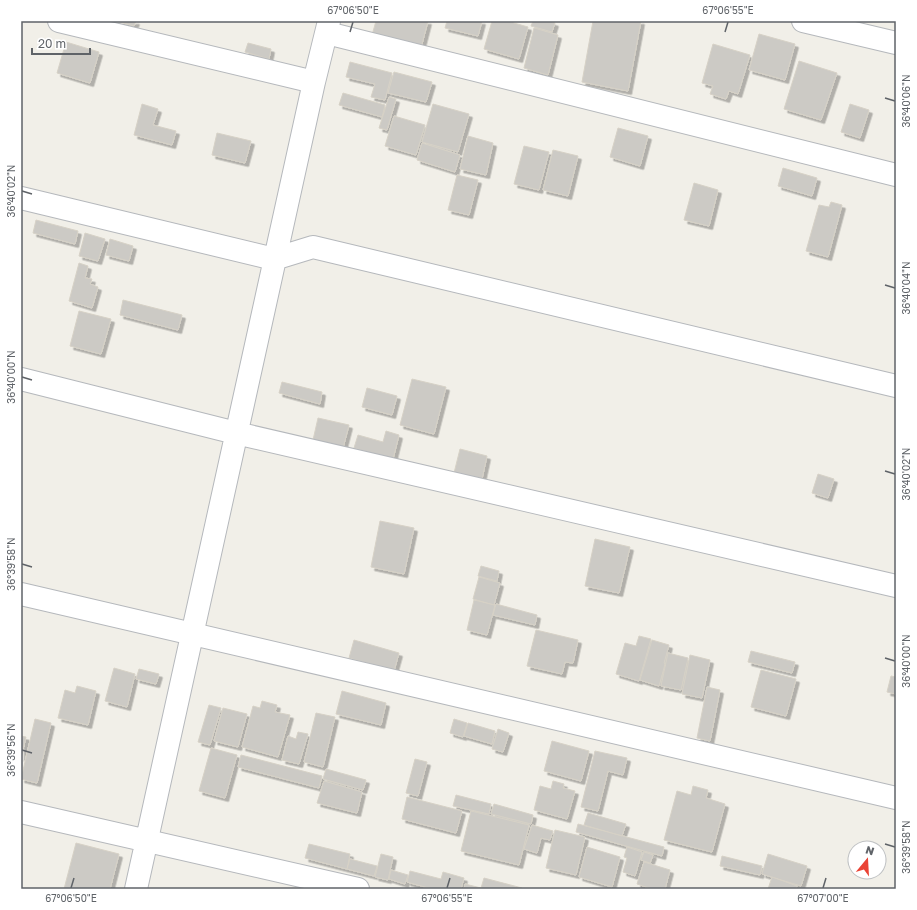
<svg xmlns="http://www.w3.org/2000/svg" width="917" height="910" font-family="'Golos Text',sans-serif">
  <defs>
    <filter id="shadow"><feDropShadow dx="3.5" dy="3.5" stdDeviation="0" flood-color="#0004"/></filter>
  </defs>
  <rect width="100%" height="100%" fill="#f1efe8"/>
  <!-- building -->
  <path fill="#cccac5" stroke="#d6d1c6" filter="url(#shadow)" d="M116,21h20l-2,5z
    M376,21h52l-7,27 -49,-13z
    M447,21h35l-4,15 -33,-8z
    M492,21h15l21,6 -9,32 -35,-10z
    M533,21h16l6,2 -3,9 -21,-6z
    M593,21h48l-13,70 -46,-9z
    M534,28l24,7 -10,40 -24,-7z
    M759,34l36,10 -10,36 -36,-10z
    M66,42l33,10 -9,31 -33,-10z
    M248,43l23,6 -2,10 -24,-7z
    M713,44l37,11 -12,39 -9,-3 -3,8 -16,-5 3,-8 -11,-3z
    M799,61l38,12 -16,47 -37,-11z
    M350,62l42,11 -7,27 -14,-3 4,-13 -29,-7z
    M394,72l38,10 -6,20 -38,-9z
    M343,93l42,12 -3,12 -43,-12z
    M389,97l7,2 -9,31 -8,-2z
    M142,104l16,5 -5,16 23,6 -4,14 -38,-10z
    M433,104l36,10 -11,38 -36,-10z
    M850,104l19,6 -9,28 -19,-6z
    M394,116l31,9 -9,30 -31,-9z
    M618,128l30,8 -8,30 -30,-9z
    M217,133l34,8 -6,22 -33,-8z
    M468,136l25,7 -7,32 -26,-6z
    M422,143l38,12 -5,17 -38,-12z
    M524,146l25,6 -10,38 -25,-6z
    M553,150l25,6 -10,40 -25,-6z
    M783,168l34,10 -5,18 -34,-10z
    M457,175l21,5 -9,35 -21,-5z
    M694,183l24,7 -9,36 -25,-6z
    M831,202l11,3 -14,52 -22,-6 13,-46 10,2z
    M36,220l42,11 -3,13 -42,-11z
    M85,233l20,6 -7,22 -19,-5z
    M110,239l23,7 -4,15 -23,-6z
    M79,263l9,3 -3,12 7,1 -2,5 8,3 -6,21 -23,-7z
    M123,300l59,15 -4,15 -58,-15z
    M79,311l32,8 -10,35 -31,-8z
    M412,379l34,8 -12,47 -34,-9z
    M282,382l40,10 -2,12 -41,-11z
    M367,388l30,8 -5,19 -30,-8z
    M318,418l31,7 -6,23 -30,-8z
    M386,431l13,4 -6,24 -39,-11 4,-13 25,7z
    M460,449l27,7 -5,23 -28,-6z
    M818,474l16,5 -6,19 -16,-5z
    M380,521l34,7 -10,46 -33,-7z
    M595,539l35,8 -11,46 -34,-7z
    M481,566l18,5 -2,10 -19,-5z
    M479,577l21,6 -6,22 -21,-6z
    M474,600l21,5 -8,30 -20,-5z
    M496,604l41,11 -2,10 -42,-10z
    M536,630l42,10 -5,23 -8,-1 -3,12 -35,-8z
    M639,636l12,3 -12,42 -23,-7 9,-31 11,3z
    M354,640l45,13 -5,18 -45,-13z
    M652,640l17,5 -5,18 1,1 -6,22 -19,-6z
    M751,651l44,11 -3,11 -44,-11z
    M668,653l20,5 -7,32 -20,-4z
    M690,655l20,5 -8,38 -20,-4z
    M114,668l21,6 -8,33 -22,-6z
    M139,669l20,5 -3,10 -20,-5z
    M761,670l35,9 -10,37 -35,-9z
    M891,676l5,1v17l-9,-2z
    M77,686l19,5 -8,34 -30,-7 7,-28 10,3z
    M707,687l13,3 -10,51 -13,-3z
    M342,691l44,12 -5,22 -45,-11z
    M262,701l15,4 -2,7 15,3 -12,42 -36,-10 11,-41 7,2z
    M209,705l12,3 -11,37 -12,-3z
    M223,708l24,6 -9,33 -24,-6z
    M316,713l19,4 -12,50 -19,-5z
    M35,719l16,4 -14,60 -16,-4z
    M454,719l13,4 -4,14 -13,-4z
    M468,723l27,8 -3,13 -28,-8z
    M498,729l11,4 -6,19 -11,-3z
    M298,732l10,2 -9,30 -17,-4 6,-24 8,3z
    M21,736l5,1 -5,21z
    M552,741l37,10 -8,30 -37,-10z
    M211,748l26,7 -12,43 -26,-7z
    M595,751l32,7 -4,17 -15,-4 -10,40 -17,-4z
    M241,755l81,21 -3,12 -81,-21z
    M415,759l12,3 -9,34 -12,-3z
    M326,769l40,11 -3,10 -40,-11z
    M324,781l38,11 -5,21 -40,-10z
    M553,781l11,3 -1,4 12,3 -8,28 -33,-9 6,-24 11,3z
    M693,786l15,4 -2,8 19,6 -13,48 -48,-12 13,-49 14,4z
    M456,795l35,9 -2,10 -36,-8z
    M407,797l55,14 -6,22 -54,-14z
    M494,804l39,11 -2,9 -40,-10z
    M471,811l58,14 -10,40 -58,-14z
    M588,813l38,11 -4,12 -38,-11z
    M578,824l86,23 -2,9 -86,-24z
    M532,825l21,6 -3,9 -9,-2 -4,15 -13,-4z
    M555,830l30,7 -9,38 -30,-7z
    M76,843l43,11 -9,35h-46z
    M309,844l41,10 -3,15 -42,-11z
    M587,847l33,10 -8,30 -33,-10z
    M627,847l15,5 -7,24 -12,-4 4,-14 -3,-1z
    M644,852l9,3 -3,8 -9,-3z
    M381,854l12,3 -5,23 -13,-3z
    M768,854l39,12 -6,20 -39,-12z
    M722,856l40,10 -2,9 -40,-9z
    M350,859l27,7 -3,10 -27,-7z
    M644,862l26,8 -5,19h-13l-15,-5z
    M391,870l17,5 -3,9 -16,-5z
    M410,871l31,8 2,-7 21,6 -3,11h-29l-25,-7z
    M772,877l25,9 -1,3h-28z
    M484,878l38,10 -1,1h-57l1,-5 16,4z"/>
  <g fill="none" stroke-linecap="round" stroke-linejoin="round">
    <defs>
      <path id="street" d="M59,21l255,61
        M803,21l93,22
        M327,33l569,142
        M21,198l253,61 39,-12 583,139
        M21,379l215,54 660,153
        M21,594l875,204
        M21,812l337,77
        M136,889l178,-807 15,-61"/>
    </defs>
    <!-- street casing -->
    <use href="#street" stroke="#b5b8bc" stroke-width="24"/>
    <!-- street -->
    <use href="#street" stroke="#fff" stroke-width="22"/>
  </g>
  <!-- ticks -->
  <path fill="none" stroke="#5f6368" stroke-width="1.5" d="M350,32l3,-10M725,32l3,-10M885,98l10,3M22,191l10,3M885,285l10,3M22,377l10,3M885,471l10,3M22,564l10,3M885,658l10,3M22,750l10,3M885,844l10,3M71,888l3,-10M447,888l3,-10M823,888l3,-10"/>
  <!-- border -->
  <rect width="917" height="910" fill="none" stroke="#ffffff" stroke-width="44"/>
  <!-- north arrow -->
  <g transform="translate(867 860) rotate(18)"><circle r="19" fill="#ffffff" stroke="#bfc1c3"/>
  <path d="M0-3L7 15L0 10L-7 15Z" fill="#ea4335"/>
  <text y="-6" font-size="11" font-weight="bold" text-anchor="middle" fill="#5f6368">N</text>
  </g>
  <!-- scale -->
  <path d="M32 48v6h58v-6" fill="none" stroke="#5f6368" stroke-width="2"/>
  <text x="38" y="48" font-size="12" fill="#5f6368" stroke="#ffffff" stroke-width="3" paint-order="stroke">20 m</text>
  <rect x="22" y="22" width="873" height="866" fill="none" stroke="#5f6368" stroke-width="1.5"/>
  <g font-size="10" text-anchor="middle" fill="#5f6368">
    <text x="353" y="14">67°06'50"E</text>
    <text x="728" y="14">67°06'55"E</text>
    <text transform="translate(906 101) rotate(-90)" y="4">36°40'06"N</text>
    <text transform="translate(11 191) rotate(-90)" y="4">36°40'02"N</text>
    <text transform="translate(906 288) rotate(-90)" y="4">36°40'04"N</text>
    <text transform="translate(11 377) rotate(-90)" y="4">36°40'00"N</text>
    <text transform="translate(906 474) rotate(-90)" y="4">36°40'02"N</text>
    <text transform="translate(11 564) rotate(-90)" y="4">36°39'58"N</text>
    <text transform="translate(906 661) rotate(-90)" y="4">36°40'00"N</text>
    <text transform="translate(11 750) rotate(-90)" y="4">36°39'56"N</text>
    <text transform="translate(906 847) rotate(-90)" y="4">36°39'58"N</text>
    <text x="71" y="902">67°06'50"E</text>
    <text x="447" y="902">67°06'55"E</text>
    <text x="823" y="902">67°07'00"E</text>
  </g>
</svg>
